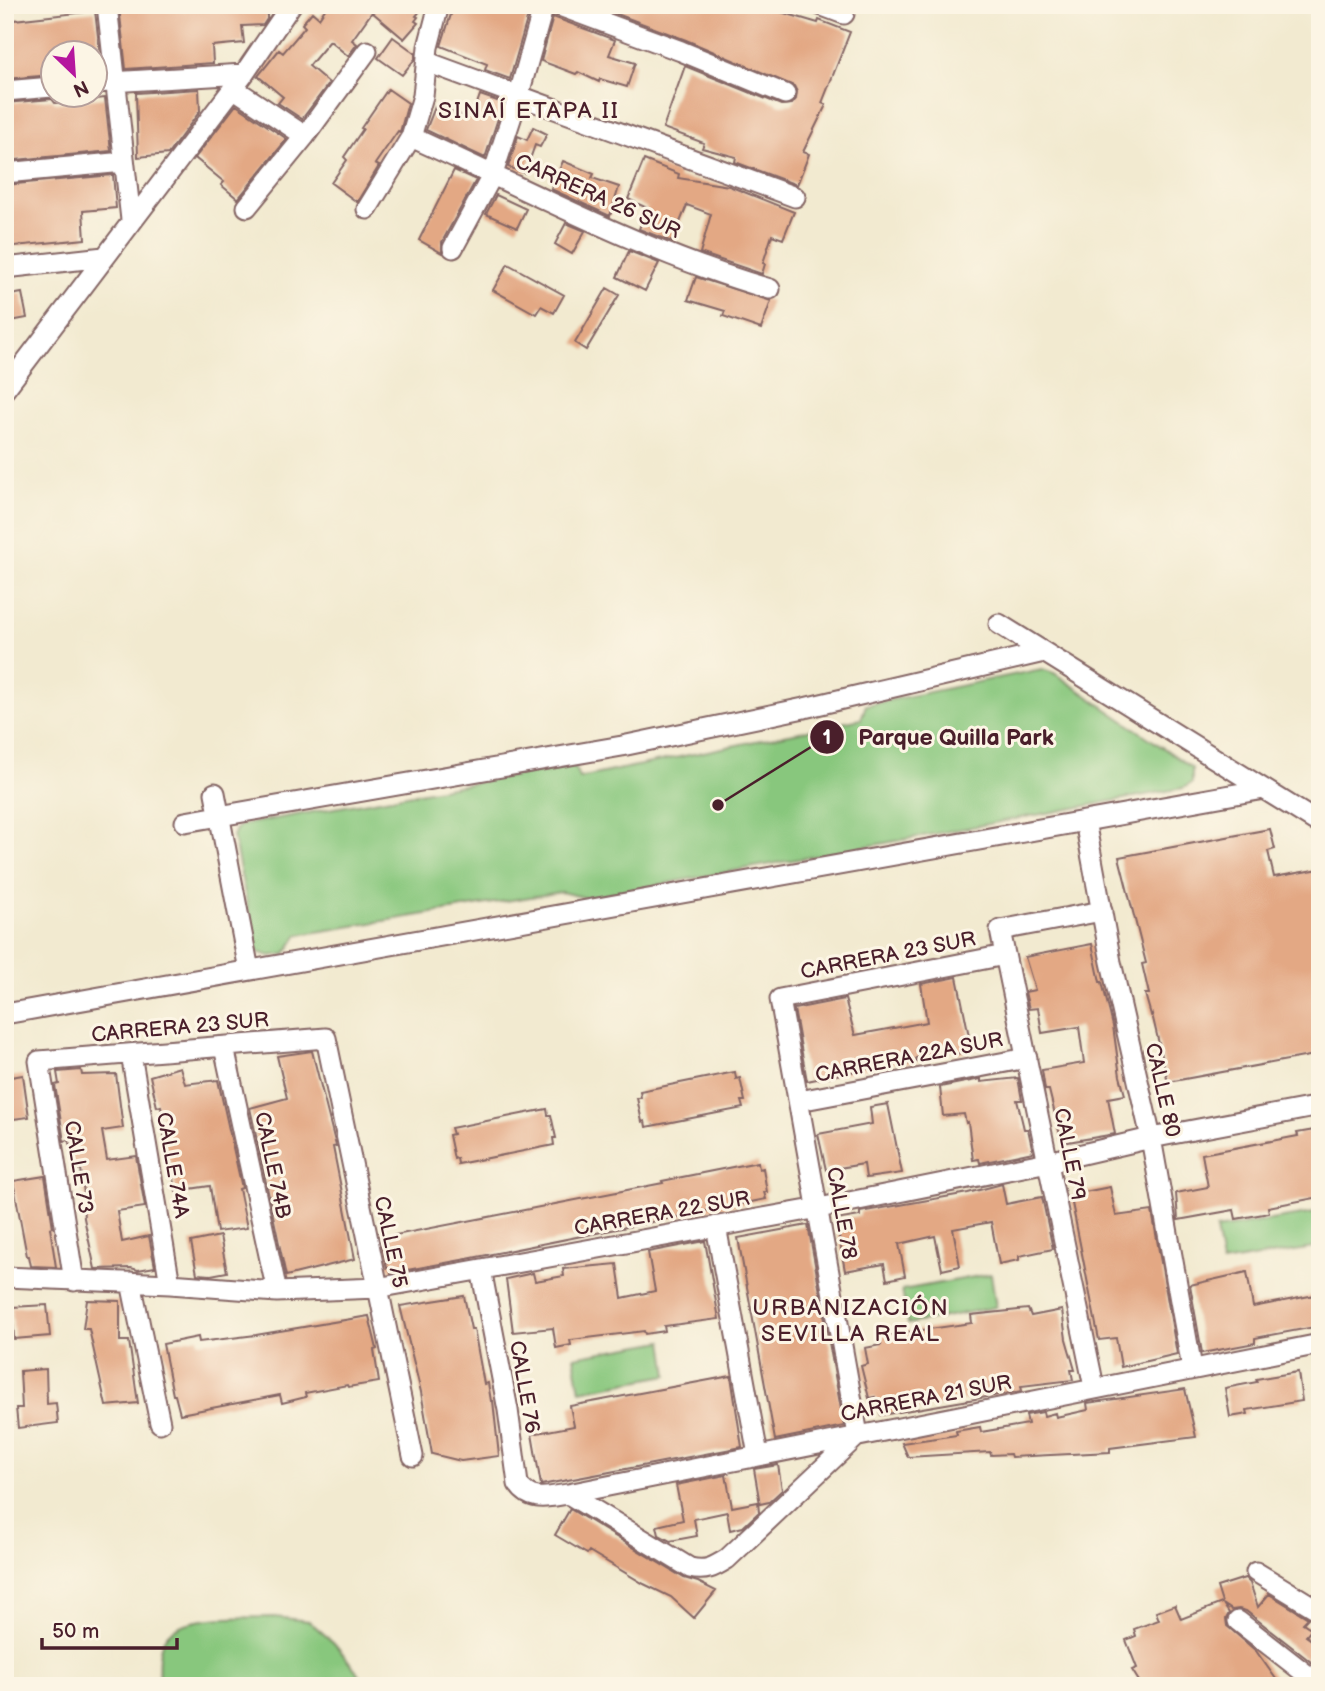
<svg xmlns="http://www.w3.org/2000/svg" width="1325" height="1691" font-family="'Balsamiq Sans',sans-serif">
  <rect width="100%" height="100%" fill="#fcf5e5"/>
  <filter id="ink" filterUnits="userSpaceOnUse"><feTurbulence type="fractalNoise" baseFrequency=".0143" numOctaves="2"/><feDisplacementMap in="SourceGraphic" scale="14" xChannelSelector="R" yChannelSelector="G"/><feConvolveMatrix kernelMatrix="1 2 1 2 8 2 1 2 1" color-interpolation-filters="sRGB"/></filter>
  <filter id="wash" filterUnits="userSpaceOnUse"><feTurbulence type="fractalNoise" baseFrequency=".00686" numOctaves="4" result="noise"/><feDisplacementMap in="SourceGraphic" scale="28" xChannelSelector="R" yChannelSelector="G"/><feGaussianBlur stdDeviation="1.57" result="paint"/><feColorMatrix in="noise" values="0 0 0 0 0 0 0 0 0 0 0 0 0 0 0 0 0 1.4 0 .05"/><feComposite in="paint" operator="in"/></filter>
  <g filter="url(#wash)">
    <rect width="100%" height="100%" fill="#f2ead0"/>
    <!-- green -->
    <path fill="#88c77d" stroke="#697354" stroke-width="2" d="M1042,669l12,4 124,85 14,10v15l-9,5 -596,110 -26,-6 -263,43 -13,19 -15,2 -13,-4 -24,-116 3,-7 5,-4 333,-60 5,13 282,-59 5,-14z
      M1320,1212v35l-98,16 -6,-34z
      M991,1274l5,33 -88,17 -6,-34z
      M663,1341l5,34 -88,16 -6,-34z
      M274,1617l35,4 25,22 35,43h-210c0,-15 -3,-35 6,-48 15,-25 82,-20 109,-21z"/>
    <g id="blocks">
      <!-- building -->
      <path fill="#e3a884" d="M137,5h130v14l-4,6 -21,1 2,17 -32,3 1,17 -87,6 -7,-63z
        M328,5h97l-9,11 2,1 -3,4 3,2 -14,16 -32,-27 -20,28 5,4 -9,12 -18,-15 -21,25 20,17 -27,36 -24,-16 5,-6 -25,-21 21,-26 4,3 22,-26 -3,-3 10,-12 7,6z
        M454,5h77l-21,74 -25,-9 2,-6 -46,-18z
        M593,5h183l-2,5 44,13 1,-3 31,12 -28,71 4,2 -23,47 6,2 -12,31 -62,-23 1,-5 -34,-9 2,-5 -41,-15 22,-62 96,39 11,-1 4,-5 1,-7 -3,-6 -108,-46z
        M95,11l7,59 -8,1v-19h-42v23l-47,4v-58z
        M553,17l62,23 -6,15 26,8 -8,24 -27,-8 -1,3 -21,-10 -2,2 -35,-13z
        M393,37l22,16v6l-13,16 -24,-17z
        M199,89l1,22 -32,43 -30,3 -2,-64z
        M388,89l20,14 -8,29 -2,-1 -23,33 4,2 -22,36 -26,-19 16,-23 -3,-3 19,-28 -2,-1z
        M480,95l23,8 -18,55 -59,-28 9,-23 37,11z
        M105,98l6,53 -106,10v-58l47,-4 3,4z
        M236,105l51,34 -49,60 -17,-14 3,-3 -29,-24z
        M533,127l14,7 -7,13 -5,-2 -10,28 -17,-6 10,-31 9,4z
        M644,160l35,14 -1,4 51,8 65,26 -11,27 -11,-4 -9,28 2,1 -3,10 -62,-21 11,-39 -24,-9 -15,37 -33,-13 8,-21 -19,-9z
        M563,161l31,13 -2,4 27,9 -9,29 -59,-27z
        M454,170l22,10 -34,62v11l-23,-13z
        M113,175l3,33 -33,3 2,28 -80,8v-62z
        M496,195l30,14 -9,19 -31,-14z
        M566,223l19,8 -13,23 -17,-10z
        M629,251l30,12 -14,28 -28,-14z
        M508,264l56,31 -10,18 -13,-7 -5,8 -43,-24z
        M696,277l75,24 -10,28 -38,-13 2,-5 -37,-11z
        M607,288l12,7 -33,55 -11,-7z
        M22,293l5,25 -22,4v-26z
        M1270,829l5,20 -7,2 6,26 46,-8v185l-152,28 -16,-68 -1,1 -6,-21h4l-7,-30 4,-1 -27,-106z
        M1092,944l8,38h2l11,44 7,50 5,19 -17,3 7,36 -53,9 -13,-53h-4l-3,-20 42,-7 -5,-36 -37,6 -4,-25 -9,1 -4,-17 10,-2 -10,-33z
        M957,977l15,74 -17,3 -1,-4 -38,8 1,4 -17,3 -1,-3 -92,19 -13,-72 51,-10 10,36 72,-13 -6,-38z
        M312,1051l24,95 -3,1 22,112 -69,17 -36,-168 37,-10 -10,-42z
        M180,1067l5,17 33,-4 24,108 -3,1 8,39 -30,4 -7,-46 -34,5 -3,-19 -4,-14 -2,1 -6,-53 -4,1 -7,-31z
        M81,1070l1,5 34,-1 7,54 -21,3 5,29 29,-4 9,51 -28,4 5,31 27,-6 6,31 -17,3 -7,-2 -36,1 -11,-51 -1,-15 2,-1 -4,-33 -7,1 -5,-30 -5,1 -9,-56 4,-1 -2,-12z
        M735,1072l1,7 4,-1 5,23h-4l2,7 -97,19 -1,-6 -3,1 -5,-24h4l-1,-7z
        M23,1075l6,42 -24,3v-42z
        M1018,1078l4,22h-5l7,29h4l5,23 -53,11 -1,-4 -6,1 -5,-38 -2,1 -2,-9 -21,2 -3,-29 41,-8v3z
        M888,1104l14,69 -36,5 -2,-14 -38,6 -8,-36 54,-10 -2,-17z
        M547,1109l1,6h3l5,23h-3l1,7 -96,19 -1,-6 -3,1 -5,-24 4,-1 -2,-6z
        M1320,1129v68l-52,10 1,6 -33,6 -2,-9 -56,10 -2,-27 32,-6 -6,-33 96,-18 -1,-3z
        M758,1162l1,7 4,-1 4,24h-3l2,7 -299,60 -76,14 -1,-5h-3l-5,-23 4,-1 -1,-7 278,-54 -1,-2z
        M45,1176l8,51 -3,1 6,39 -25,-1 -2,-10h-2l-14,-75z
        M1002,1184l4,20 36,-7 11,52 -34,7v4l-20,4 -8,-42 -38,7 7,37 -18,4 -7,-34 -36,8 6,32 -18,4 -3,-16 -39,7 -9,-51 24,-4v-4l108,-19z
        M1110,1187l6,29 36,-5 25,143 -56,13 -5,-29 -17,2 -28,-142 4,-2 -1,-2z
        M808,1225l36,201 -69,14 -37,-202z
        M220,1236l7,36 -16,3 -14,-1 -6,-32z
        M705,1241l14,78 -55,7 1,5 -20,3 -1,-3 -74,9 1,5 -15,3 -3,-20 -40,4 -7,-53 27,-6 2,8 29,-5 -1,-7 54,-5 5,34 33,-7 -7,-39z
        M1247,1272l6,35 67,-13v32l-65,12v5l-53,10 -12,-68z
        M464,1296l7,33h3l10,55 4,-1 3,18h2l6,55 -38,5 -29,-7 -11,-62 -21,-86z
        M87,1300l33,1v40h9l9,62 -32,3 -17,-77h-6z
        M47,1305l3,31 -36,3 -2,-32z
        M1028,1309l3,7 31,-6 4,29 9,31h-4l2,10 -52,6 1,5 -141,24 -6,-18 -6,1 -8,-32 7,-2 -3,-16 16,-3 -1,-9 92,-13 -1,-8z
        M369,1316l8,33 -3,1 5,32 -31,5 -1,-2 -42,8 1,4 -24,6 -2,-8 -100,19 -5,-19h-2l-10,-51 35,-7 1,5 57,-7z
        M46,1369l1,35 9,-1 2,20 -40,5 -2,-20h6l-2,-37z
        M1298,1372l4,29 -55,9 1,4 -18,3 -5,-29 32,-6 -1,-3z
        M731,1376l11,71 -201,38 -9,-51 42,-8 -4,-20z
        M1185,1389l11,48 -86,11v4l-99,5 -1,-3 -19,1 -1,-3 -82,5 -6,-14 55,-8 -1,-4 24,-4 1,5 47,-8 -2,-9 17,-3 1,4 11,-3 1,4 32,-7 -1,-7z
        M778,1465l4,25 -13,12 -9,2 -6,-35z
        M726,1475l6,32 26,-5 1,10 -16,15 -13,3 -3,-18 -33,7 3,17 -27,5 -11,-6 -2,-9 26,-6 -7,-35z
        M570,1509l114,69 14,4 18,9 -22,27 -23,-21 -27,-13 -55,-33 -2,3 -32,-19z
        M1245,1578l5,5 8,24 11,-13 39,24 -5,5 9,6 -6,7 14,10v23l-74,-58 -7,-2 -7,1 -9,-6 6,9 -3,6 1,7 29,25 25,35h-139l-10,-16 5,-2 -11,-28 10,-4 -2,-7 25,-9 -3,-8 19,-7 6,14 41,-16 -5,-16z"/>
    </g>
  </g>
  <g filter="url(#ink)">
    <use href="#blocks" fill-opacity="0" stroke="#856665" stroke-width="2"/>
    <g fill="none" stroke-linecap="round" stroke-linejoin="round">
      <defs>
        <path id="minor" d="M107,5l24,215
          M557,5l124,46 104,43
          M820,5l24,9
          M427,62l368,135
          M94,83l150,-9
          M233,88l72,48
          M5,91l47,-4
          M411,137c118,53 233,116 359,152
          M5,173l119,-11
          M247,207l58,-71 62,-85
          M367,209l44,-72 12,-41 5,-49 11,-42
          M453,248l40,-74 26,-80 25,-89
          M5,268l99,-11
          M5,389l239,-315 47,-69
          M999,624l321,200
          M215,793l34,177
          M1085,821l26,141 40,176 41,230
          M185,822l437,-76 182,-38 240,-56
          M5,1014l1259,-225
          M224,1047l53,245
          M131,1054l39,230
          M799,1101l228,-43
          M716,1226l42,229
          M481,1269l27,141 10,74c13,19 30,13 50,10l752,-150
          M5,1277l165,7 107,8 100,-4 442,-80 229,-46 103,-24 169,-32
          M74,1281l-35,-220 287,-23 87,418
          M131,1282l29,141
          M1094,1387l-94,-457 102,-19
          M568,1494l122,74c16,4 24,-1 37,-9l131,-124 -78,-436 225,-44
          M1256,1572l64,39
          M1238,1621l82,64"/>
      </defs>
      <!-- minor casing -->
      <use href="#minor" stroke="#856665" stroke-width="23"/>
      <!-- minor -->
      <use href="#minor" stroke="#fff" stroke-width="19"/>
    </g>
  </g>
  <g text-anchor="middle" stroke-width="6" stroke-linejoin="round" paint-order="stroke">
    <!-- street labels -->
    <g font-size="21" fill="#4a1f2b" stroke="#fcf5e5">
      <text transform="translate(598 196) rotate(24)" y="7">CARRERA 26 SUR</text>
      <text transform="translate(888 955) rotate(-11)" y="7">CARRERA 23 SUR</text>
      <text transform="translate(180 1027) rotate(-5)" y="7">CARRERA 23 SUR</text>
      <text transform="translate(909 1057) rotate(-11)" y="7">CARRERA 22A SUR</text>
      <text transform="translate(1163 1090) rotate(77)" y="7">CALLE 80</text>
      <text transform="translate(1070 1154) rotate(79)" y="7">CALLE 79</text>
      <text transform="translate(173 1165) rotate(80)" y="7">CALLE 74A</text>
      <text transform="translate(273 1165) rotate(78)" y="7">CALLE 74B</text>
      <text transform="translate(79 1167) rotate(81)" y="7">CALLE 73</text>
      <text transform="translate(662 1213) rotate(-10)" y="7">CARRERA 22 SUR</text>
      <text transform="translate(842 1213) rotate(80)" y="7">CALLE 78</text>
      <text transform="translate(391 1242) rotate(78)" y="7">CALLE 75</text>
      <text transform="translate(525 1387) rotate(80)" y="7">CALLE 76</text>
      <text transform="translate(926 1398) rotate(-11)" y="7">CARRERA 21 SUR</text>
    </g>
    <!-- neighbourhood labels -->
    <g font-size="23" letter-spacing="2" fill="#4a1f2b" stroke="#fcf5e5">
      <text x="529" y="118">SINAÍ ETAPA II</text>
      <text x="851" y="1315">URBANIZACIÓN<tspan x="851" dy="26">SEVILLA REAL</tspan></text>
    </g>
  </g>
  <!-- callouts -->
  <path fill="none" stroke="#4a1f2b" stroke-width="2.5" d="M718 805L827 737"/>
  <g fill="#4a1f2b" stroke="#fcf5e5" stroke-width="2.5">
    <circle cx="718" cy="805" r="7"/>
    <circle cx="827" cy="737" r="18"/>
  </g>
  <g font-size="21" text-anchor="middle" font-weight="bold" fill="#fff">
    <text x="827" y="744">1</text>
  </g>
  <g font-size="23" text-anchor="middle" font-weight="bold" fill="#4a1f2b" stroke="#fcf5e5" stroke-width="6" stroke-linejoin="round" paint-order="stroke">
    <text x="956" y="745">Parque Quilla Park</text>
  </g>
  <!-- margin -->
  <rect width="1325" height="1691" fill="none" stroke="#fcf5e5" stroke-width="28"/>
  <!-- north arrow -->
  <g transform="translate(74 74) rotate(155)"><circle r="33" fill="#fcf5e5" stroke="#b59f9b" stroke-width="2"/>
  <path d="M0-5L12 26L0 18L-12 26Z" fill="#b5179e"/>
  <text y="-10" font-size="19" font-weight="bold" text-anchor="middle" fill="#4a1f2b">N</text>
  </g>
  <!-- scale -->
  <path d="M42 1638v10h135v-10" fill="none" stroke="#4a1f2b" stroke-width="3.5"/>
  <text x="52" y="1638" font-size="21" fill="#4a1f2b" stroke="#fcf5e5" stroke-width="5" paint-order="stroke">50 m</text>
</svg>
